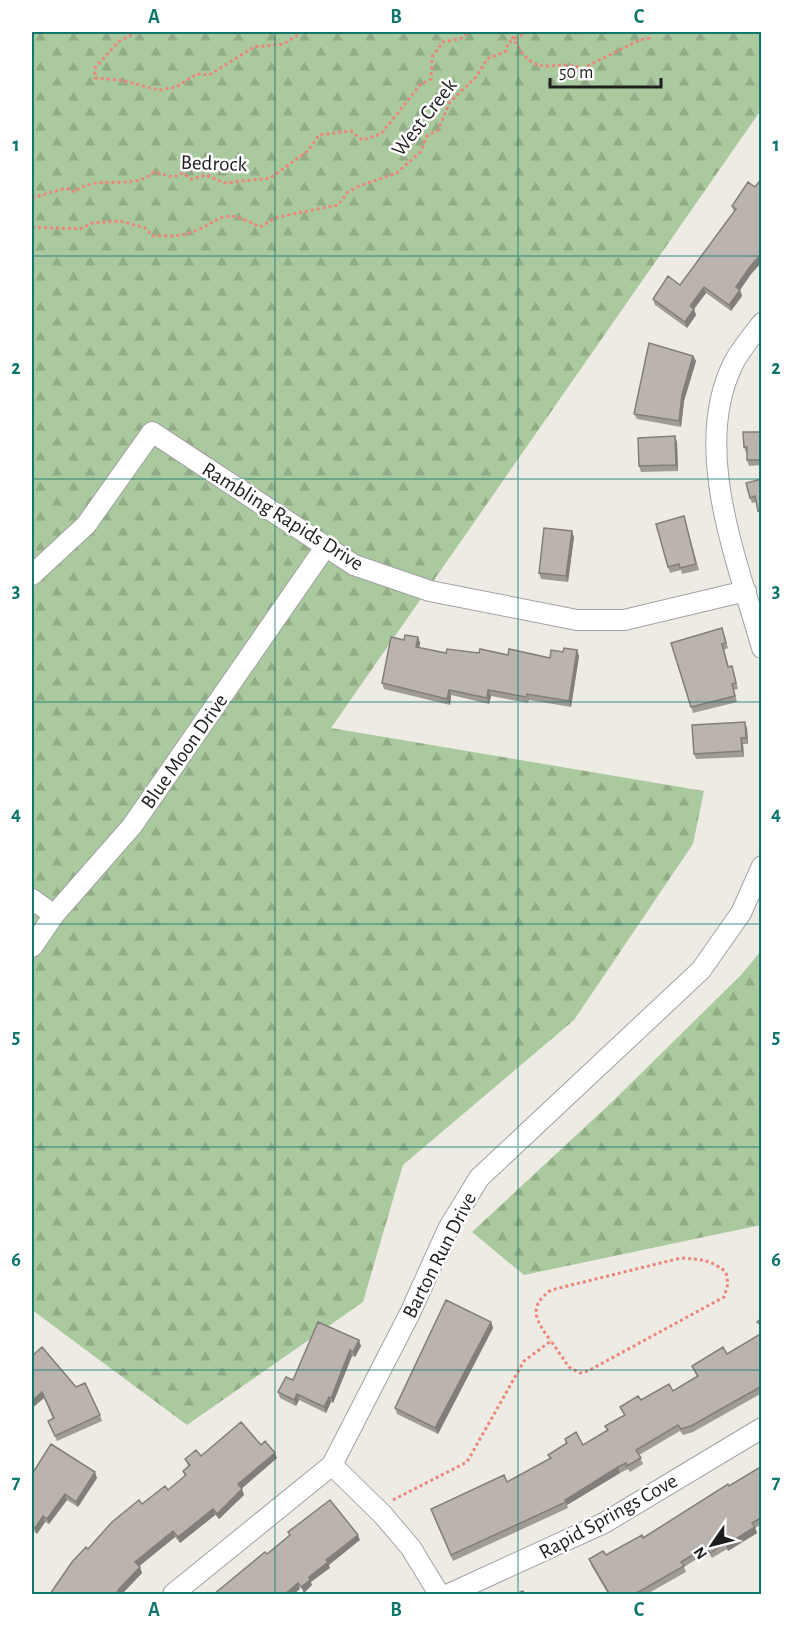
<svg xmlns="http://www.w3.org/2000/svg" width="793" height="1626" font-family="'Alegreya Sans',sans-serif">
  <defs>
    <pattern id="forest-firs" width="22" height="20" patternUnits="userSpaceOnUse" patternTransform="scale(1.5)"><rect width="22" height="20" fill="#abc99f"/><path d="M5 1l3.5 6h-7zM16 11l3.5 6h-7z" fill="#93ac88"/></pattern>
  </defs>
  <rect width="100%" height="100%" fill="#eeebe5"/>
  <!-- forest -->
  <path fill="url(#forest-firs)" d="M32,32h729v78l-430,618 373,63 -11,53 -119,176 -171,145 -40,137 -176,123 -155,-115z
    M761,951v274l-237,50 -52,-43 141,-131 128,-126z"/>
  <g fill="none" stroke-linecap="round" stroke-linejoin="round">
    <defs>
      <path id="minor" d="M762,323c-10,13 -22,27 -29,41 -42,86 5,198 29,284
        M32,575l54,-50 66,-93 202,133 76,26 147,29h47l122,-29
        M32,899l22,16
        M32,947l22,-32 78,-89 194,-280
        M332,1465l51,50 28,33 28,46
        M173,1594l159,-129 78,-152 38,-84 31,-51 222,-208 40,-57 21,-47
        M449,1594l155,-71 158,-95"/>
    </defs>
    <!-- minor casing -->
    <use href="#minor" stroke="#a2a2a2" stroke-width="22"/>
    <!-- path -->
    <path stroke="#eb867a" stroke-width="3" stroke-dasharray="3 3" stroke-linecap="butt" d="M137,32l-19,10 -23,26v10l25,2 39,10 17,-3 21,-13 12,1 45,-28 30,-3 18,-12
      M528,32l-14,7c22,43 35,19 69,29l57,-28 9,-2 2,-6
      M575,32l3,3 4,-3
      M32,198l34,-10 9,4c20,-19 57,0 79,-20l19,5 10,-4 8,6 15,-4 19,8 45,-5 38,-27 11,-16 32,-4 11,9 19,-6 39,-49 11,-6 1,-22 11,-15 17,-3 9,-7
      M32,227l48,2 12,-6 28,-2 25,7 8,8c11,-1 23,1 33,-2 38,-11 31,-30 74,-7l18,-10 60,-12 10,-13 11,-6 38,-13 23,-21 7,-16 11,-6 12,-28 26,-25 11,-18 19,-8 2,-8 6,-4 -5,-6 -34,-1
      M393,1500l74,-38 57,-101 27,-20 18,26 11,6 8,-2 136,-74 4,-13 -2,-12c-15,-12 -26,-13 -45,-14l-130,32c-24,17 -15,31 0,51"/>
    <!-- minor -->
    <use href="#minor" stroke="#fff" stroke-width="20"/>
  </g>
  <!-- wall -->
  <path fill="#a19b96" d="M762,178v84l-11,12 -11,16 2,6 -11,15 -25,-18 -12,16 2,6 -9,13 -32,-23 -2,-6 27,-14 54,-73 -2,-6 23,-19z
    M693,356l3,5 -12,40 -3,26 -44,-8 -3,-5z
    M762,432v33l-13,1 -2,-6v-7h-1l-2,-6z
    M677,442l1,29 -37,1 -2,-6z
    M762,479v37h-2l-4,-14 -4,1 -2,-5z
    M684,516l15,54 -17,4 -1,-4 -11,3 -2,-6z
    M574,537l-6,45 -27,-3 -2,-6z
    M724,634l4,14 -4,2 5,17 5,5 4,17 -4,1 3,12 -44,11 -22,-70z
    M418,637l2,6 -1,5 27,5h33l71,5 13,-6 14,-2 2,6 -8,51 -42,-7 -1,3 -37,-7 -2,8 -38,-9 -1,10 -66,-16 -2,-6 22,-43z
    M747,728l1,16h-5l1,13 -48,2 -2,-5z
    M318,1322l43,24 -6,11 -3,-1 -19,47 -2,-1 -5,11 -27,-13 -3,6 -16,-8 -2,-6 15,-12z
    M491,1322l2,6 -55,106 -41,-20 -2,-6z
    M762,1333v60l-69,39 -10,3 -3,-4 -41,24 4,9 -13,8 -2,-3 -8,4 -53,32 1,3 -115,53 -20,-46 74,-33 43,-23 -2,-4 18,-11 -1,-5 18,6 24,-14 -2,-5 19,-11 -4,-8 53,-16 24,-14 -5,-11 35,-12z
    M32,1356l68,59 2,6 -45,20 -9,-20 5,-2 -9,-21 -12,10z
    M261,1445l16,13 -36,31 3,6 -25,24 -4,-4 -35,28 -5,-6 -36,29 3,7 -20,21h-72l38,-45 54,-45 26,-14 17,-13 -2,-6 5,-5 -3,-7z
    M762,1466v58l-7,4 2,5 -29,18 -1,-2 -15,9 -4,-6 -24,15 2,5 -39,22h-41h2l-17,-29 -2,-6 17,-4 37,-17z
    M32,1474l65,4 -19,29 -11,-7 -18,24 -4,-2 -8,12 -5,-4z"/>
  <!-- shaded-wall -->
  <path fill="#837e7a" d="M761,254l1,8 -11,12 -11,16 2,6 -11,15 -2,-6 7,-18 13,-19z
    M704,287l2,6 -12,16 2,6 -9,13 -2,-6 5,-16z
    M693,356l3,5 -12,40 -3,26 -2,-6 3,-26z
    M675,436l2,6 1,29 -2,-6z
    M572,531l2,6 -6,45 -2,-6z
    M418,637l2,6 -2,10 -2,-6z
    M577,650l2,6 -8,51 -2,-6z
    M449,690l2,5 -1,10 -3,-6z
    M488,690l3,6 -2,8 -2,-6z
    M745,722l2,6 1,16 -2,-6z
    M741,738l2,6 1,13 -2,-6z
    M491,1322l2,6 -55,106 -3,-6z
    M359,1340l2,6 -6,11 -2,-5z
    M350,1350l2,6 -19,47 -2,-5z
    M42,1392l2,6 -12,10v-7z
    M297,1394l2,6 -3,6 -2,-6z
    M329,1397l2,5 -5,11 -2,-6z
    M275,1453l2,5 -37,32 -2,-6z
    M618,1467l2,6 -53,32 -2,-5z
    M95,1472l2,6 -19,29 -2,-5z
    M242,1489l2,6 -25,24 -2,-5z
    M65,1494l2,6 -18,24 -2,-5z
    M213,1509l2,6 -35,28 -2,-6z
    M43,1516l2,6 -8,12 -2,-6z
    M755,1527l2,6 -29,18 -2,-6z
    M173,1531l2,6 -38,31 -2,-6z
    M358,1535l2,5 -31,25 1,3 -19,14 1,3 -8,8 -3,-6 8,-10 17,-17z
    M140,1567l2,6 -20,21h-6l3,-5z
    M298,1583l2,6 -6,5h-9z"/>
  <!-- building -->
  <path fill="#bbb4ae" stroke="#837e7a" stroke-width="1.5" d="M762,178v77l-1,-1 -12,14 -13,19 4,3 -11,15 -25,-18 -14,19 4,3 -9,13 -32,-23 15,-23 12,9 56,-76 -4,-3 16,-24 7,5z
    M649,343l44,13 -11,39 -3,26 -45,-7z
    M743,432h19v28h-15v-13h-3z
    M675,436l1,29 -37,1 -1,-28z
    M762,479v37l-2,-6 -2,1 -3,-15 -5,2 -4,-15z
    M684,516l12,48 -16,4 -1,-4 -11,3 -12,-43z
    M544,528l28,3 -6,45 -27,-3z
    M722,628l4,15 -4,1 6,23 4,-1 4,17 -4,1 3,12 -44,11 -20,-64z
    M405,635l13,2 -2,10 30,6 1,-4 32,4 1,-4 28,6 1,-6 41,9 1,-8 12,2 1,-4 13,2 -8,51 -42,-7 -1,3 -38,-7 -1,8 -38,-8 -2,9 -65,-16 9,-46 13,3z
    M745,722l1,16h-5l1,13 -48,3 -2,-29z
    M446,1300l45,22 -56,106 -40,-20z
    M762,1318v8l-5,-4z
    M318,1322l41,18 -6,12 -3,-2 -19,48 -2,-1 -5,10 -27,-13 -3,6 -16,-8 8,-15 7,3z
    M762,1333v53l-71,40 -10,3 -3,-4 -42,25 5,8 -14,8 -1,-3 -8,4 -53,33 1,2 -115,53 -20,-46 73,-34 3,7 44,-24 -3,-3 19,-12 -2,-4 11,-7 7,13 25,-15 -3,-4 20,-11 -5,-8 18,-11 3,4 28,-16 4,7 25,-15 -6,-10 31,-19 4,7z
    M42,1347l34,40 9,-4 15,32 -45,21 -7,-15 6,-3 -12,-26 -10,9v-45z
    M241,1422l20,23 4,-4 10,12 -37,31 4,5 -25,25 -4,-5 -35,28 -5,-6 -38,31 5,5 -21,22 -3,5h-66l22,-32 14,-15 2,2 24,-27 27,-22 3,4 23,-18 3,4 18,-15 -3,-4 7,-6 -5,-6 11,-9 5,6z
    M51,1444l44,28 -19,30 -11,-8 -18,25 -4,-3 -8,12 -3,-2v-52z
    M762,1466v51l-10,6 3,4 -29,18 -1,-2 -15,10 -4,-6 -25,15 3,4 -49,28h-29l3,-1 -20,-34 14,-8 3,4 36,-20 1,3 85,-54 1,2z
    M330,1500l28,35 -32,25 2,2 -19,15 1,3 -9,7 -3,-4 -13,11h-71l51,-42 2,2 23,-19 -2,-3z
    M523,1591l1,3h-9z"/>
  <!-- grid -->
  <path fill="none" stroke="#0f766e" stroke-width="1.5" stroke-opacity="0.55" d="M275,32v1562M518,32v1562M32,256h730M32,479h730M32,702h730M32,924h730M32,1147h730M32,1370h730"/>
  <g text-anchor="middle" stroke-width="5" stroke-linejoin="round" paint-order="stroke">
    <!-- street labels -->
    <g font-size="21" fill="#1e1e1e" stroke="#fff">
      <text transform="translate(424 117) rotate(-52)" y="7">West Creek</text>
      <text transform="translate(214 163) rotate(2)" y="7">Bedrock</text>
      <text transform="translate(283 516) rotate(32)" y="7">Rambling Rapids Drive</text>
      <text transform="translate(184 751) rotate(-55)" y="7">Blue Moon Drive</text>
      <text transform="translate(439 1255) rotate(-63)" y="7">Barton Run Drive</text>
      <text transform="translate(608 1516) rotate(-29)" y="7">Rapid Springs Cove</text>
    </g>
  </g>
  <!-- border -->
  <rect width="793" height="1626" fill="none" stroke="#ffffff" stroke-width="66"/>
  <!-- north arrow -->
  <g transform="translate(712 1545) rotate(235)" stroke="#ffffff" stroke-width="4.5" paint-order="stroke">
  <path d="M0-4.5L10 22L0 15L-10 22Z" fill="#1e1e1e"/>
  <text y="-9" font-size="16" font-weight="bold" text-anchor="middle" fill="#1e1e1e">N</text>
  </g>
  <!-- scale -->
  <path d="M550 78v9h111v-9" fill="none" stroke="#1e1e1e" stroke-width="3"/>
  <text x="559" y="78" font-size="18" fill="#1e1e1e" stroke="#ffffff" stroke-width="4.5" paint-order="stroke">50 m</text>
  <rect x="33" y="33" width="727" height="1560" fill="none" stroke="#0f766e" stroke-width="2"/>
  <g font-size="20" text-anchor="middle" font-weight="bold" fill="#0f766e">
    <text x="154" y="23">A</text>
    <text x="396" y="23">B</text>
    <text x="639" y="23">C</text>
    <text x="16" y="151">1</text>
    <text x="776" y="151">1</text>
    <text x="16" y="374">2</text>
    <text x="776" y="374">2</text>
    <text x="16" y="597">3</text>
    <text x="776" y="597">3</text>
    <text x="16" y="820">4</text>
    <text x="776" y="820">4</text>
    <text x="16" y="1043">5</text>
    <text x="776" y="1043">5</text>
    <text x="16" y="1266">6</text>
    <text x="776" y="1266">6</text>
    <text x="16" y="1488">7</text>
    <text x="776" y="1488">7</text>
    <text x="154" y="1616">A</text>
    <text x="396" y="1616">B</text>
    <text x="639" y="1616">C</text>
  </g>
</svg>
